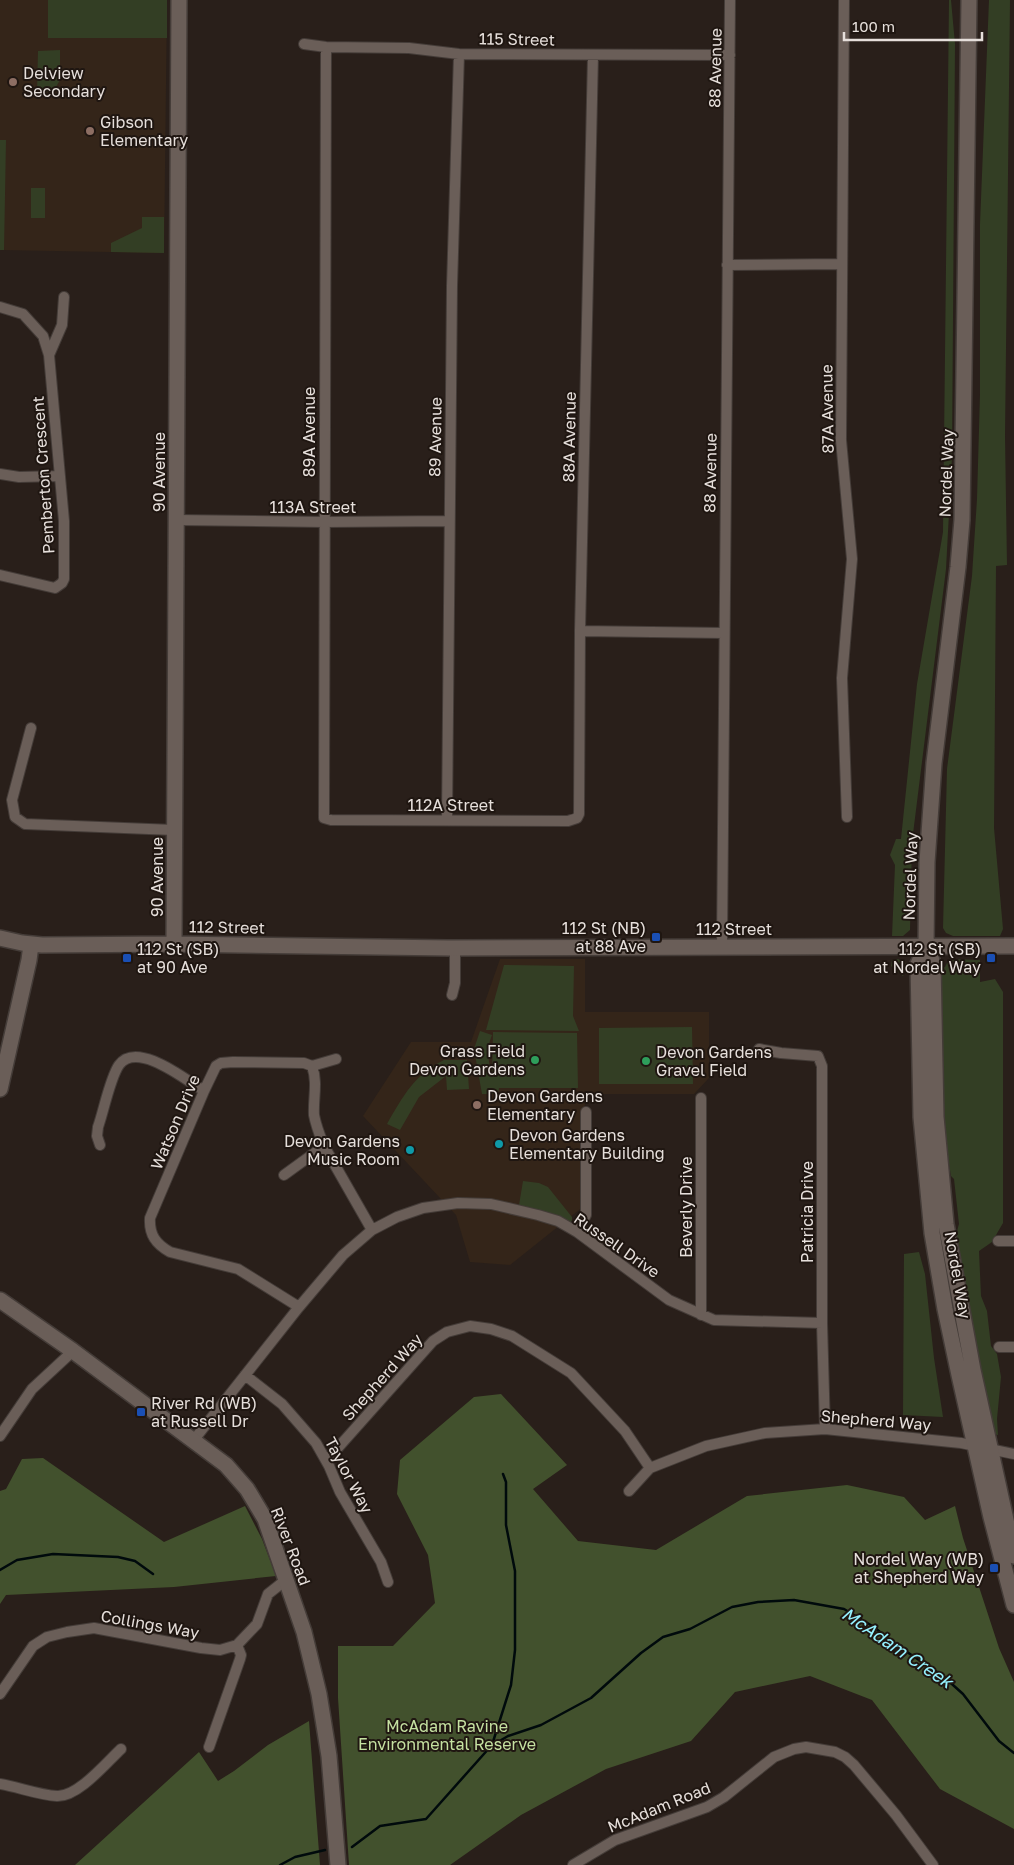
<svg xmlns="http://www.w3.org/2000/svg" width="1014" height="1865" font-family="'Golos Text',sans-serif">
  <rect width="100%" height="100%" fill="#291f1a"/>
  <!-- education -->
  <path fill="#342519" d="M0,0h167l-3,253 -164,-3z
    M500,959h85v53h124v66l-15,16h-109l-1,112 -74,59 -40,-3 -14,-47 -93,-99 48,-74h60z"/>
  <!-- green -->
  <path fill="#333e24" d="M48,0h119v38h-119z
    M949,0h2l4,44 -3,413 -6,112 -34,273 -2,88 -7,6h-11l3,-71 -5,-10 6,-16h5l16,-155 26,-152z
    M989,0h21l-5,436 2,129 -11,1 -2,262 9,101 -3,7h-47l-7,-3 -3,-5 4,-159 25,-193 5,-77 3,-105v-170z
    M60,50v30l-7,12h-16l1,-41z
    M0,140h6l-2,110h-4z
    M31,188h14v30h-14z
    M142,217h22v36l-53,-1v-9l31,-15z
    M898,959l11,6 -6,11 -12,-10 1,-6z
    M949,959l31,1v22l15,-3 8,13v231l-11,19 -13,9 2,45 6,15 4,35 6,8 4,23 -4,42 1,16 -3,-1c-10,-41 -18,-82 -26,-124 -5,-24 -18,-63 -10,-86l-5,-45 -3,-3c-13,-68 -10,-140 -11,-209h5z
    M504,965l70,1 -1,50 6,15 -93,-1z
    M692,1027l1,57h-94v-56z
    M480,1031l12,4 -5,14 4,25 1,2 1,-44 84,1 1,55h-79l-1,6h-16l-8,-45z
    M444,1060h23l2,29 -22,1 -1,-14 -27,21 -19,33 -13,-6c16,-28 28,-50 57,-64z
    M523,1181l16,2 9,4 24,30v3l-1,2 -52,-17z
    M919,1252l6,22 9,84 9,59 -40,-2 1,-161z"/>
  <!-- forest -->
  <path fill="#42512d" d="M501,1394l66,71 -34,24 45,52 78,9 91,-54 100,-11 57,12 21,23 30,-14 8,32 36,110 15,34v147l-74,-40 -68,-89 -62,-24 -75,16 -44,49 -85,28 -85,46 -71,50h-101l-11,-167v-52h55l42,-43 -7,-48 -31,-61 3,-34 74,-63z
    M43,1458l121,84 81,-36 17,33 14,37 -102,11 -168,8 -6,9v-113l6,-2 16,-30z
    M309,1721l11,144h-245l124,-113 19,29 16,-10 34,-26z"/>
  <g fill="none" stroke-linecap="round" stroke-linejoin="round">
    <!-- stream -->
    <path stroke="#000a0c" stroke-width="2.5" d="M0,1570l17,-10 36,-6 65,3 17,4 18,13
      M492,1745l19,-60 4,-35v-79l-9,-46v-43l-3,-8
      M352,1847l28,-21 46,-7 65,-73 17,-10 33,-11 50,-27 50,-45 22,-16 27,-8 42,-22 26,-5 36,-2 50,9 30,18 18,15 51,34 20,18 36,47 15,12
      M280,1865l15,-8 30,-7"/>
    <defs>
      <path id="street" d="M844,0l-3,440 11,119 -10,119 5,139
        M304,44l22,3 83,1 50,6 271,1
        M326,47l-2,771 7,2 237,1 9,-3 2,-4 1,-183 13,-576
        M727,265l114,-1
        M0,307l23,7 20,22 6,19 15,166v58l-2,4 -7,5 -55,-13
        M49,355l13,-30 2,-28
        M0,474l19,3 41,-1
        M176,520l148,2 125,-1
        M580,631l144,2
        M31,728l-19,72 3,17 10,7 149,6
        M447,820l5,-534 7,-232
        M722,946l8,-946
        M452,995l3,-12v-35
        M759,1049l22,4 37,3 4,10v257l3,106
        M312,1066l24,-7
        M701,1098v217
        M100,1145l-3,-9 1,-9c6,-17 12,-49 21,-62 18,-25 67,15 85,26
        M284,1175l40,-29
        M577,1232l9,-17v-103
        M998,1241h16
        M299,1307l-61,-38 -68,-17c-14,-8 -21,-17 -20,-34l54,-127 12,-25 5,-3 12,-1 71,1 8,3c6,17 1,32 2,49 2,11 6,21 10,31l48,84
        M999,1347h15
        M245,1375l37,29 34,39 13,23 11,26 41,70 7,20
        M0,1436l32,-47 41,-38
        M193,1441l106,-134 44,-52 29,-25 25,-13 26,-9 35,-5 33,1 47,11 20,6 19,11 92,68 45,20 108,3
        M327,1460l106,-119 14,-9 23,-6 21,3 21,7 59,37 54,58 25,37 56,-22 59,-13 60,-4 136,14 53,11
        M629,1491l21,-23
        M0,1694l33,-48 14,-9 20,-5 27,-4 107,20 19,2 17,-5 20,-21 11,-30 19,-15
        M209,1747l31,-88 1,-4 -4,-10
        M0,1784c18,3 39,11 57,12 21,1 49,-33 64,-47
        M573,1865l42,-25 92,-33 17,-10 50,-40 20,-8 12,-2 29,5 10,5 9,8 42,50 37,50"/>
      <path id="secondary" d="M969,0l-7,520 -4,47 -24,196 -7,99 -1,84 -8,18 3,153 11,116 13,76 14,66 32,142 23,88
        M0,938l22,5 20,2 132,-1 275,4 565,-2
        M174,944l5,-944
        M926,946l7,17 3,154 10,107 27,146 41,186
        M0,1089l29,-129 2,-15
        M0,1300l73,51 153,114 21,24 18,30 39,113 15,62 10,62 9,109"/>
    </defs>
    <!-- street casing -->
    <use href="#street" stroke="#443c38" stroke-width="12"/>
    <!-- secondary casing -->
    <use href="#secondary" stroke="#443c38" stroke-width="18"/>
    <!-- street -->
    <use href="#street" stroke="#6a5e58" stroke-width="10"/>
    <!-- secondary -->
    <use href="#secondary" stroke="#6a5e58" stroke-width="15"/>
  </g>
  <!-- markers -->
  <g fill="#8d6e63" stroke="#1f1611" stroke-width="2">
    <circle cx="13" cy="82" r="5"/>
    <circle cx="90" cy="131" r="5"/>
    <circle cx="477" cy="1105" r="5"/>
  </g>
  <g fill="#1a4fb4" stroke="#1f1611" stroke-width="2">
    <rect x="651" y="932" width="10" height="10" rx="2.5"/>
    <rect x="122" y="953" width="10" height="10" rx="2.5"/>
    <rect x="986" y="953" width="10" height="10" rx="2.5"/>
    <rect x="136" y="1407" width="10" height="10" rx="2.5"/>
    <rect x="989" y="1563" width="10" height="10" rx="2.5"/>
  </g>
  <g fill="#2e9e5b" stroke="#1f1611" stroke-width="2">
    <circle cx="535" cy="1060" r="5"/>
    <circle cx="646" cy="1061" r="5"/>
  </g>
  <g fill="#0f9aa8" stroke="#1f1611" stroke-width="2">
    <circle cx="499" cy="1144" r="5"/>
    <circle cx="410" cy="1150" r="5"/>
  </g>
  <g text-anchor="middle" stroke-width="4" stroke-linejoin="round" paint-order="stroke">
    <!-- street labels -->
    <g font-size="16" fill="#e6dfdb" stroke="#1f1611">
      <text transform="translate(517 39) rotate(1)" y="6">115 Street</text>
      <text transform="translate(715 68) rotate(-89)" y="6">88 Avenue</text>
      <text transform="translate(827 409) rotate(-91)" y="6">87A Avenue</text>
      <text transform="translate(309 432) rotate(-90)" y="6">89A Avenue</text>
      <text transform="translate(435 437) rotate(-89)" y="6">89 Avenue</text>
      <text transform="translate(569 437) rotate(-89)" y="6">88A Avenue</text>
      <text transform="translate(159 472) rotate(-90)" y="6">90 Avenue</text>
      <text transform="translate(710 473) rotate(-89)" y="6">88 Avenue</text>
      <text transform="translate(946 473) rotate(-88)" y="6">Nordel Way</text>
      <text transform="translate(43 475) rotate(-94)" y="6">Pemberton Crescent</text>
      <text x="313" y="513">113A Street</text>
      <text x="451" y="811">112A Street</text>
      <text transform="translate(910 876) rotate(-88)" y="6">Nordel Way</text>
      <text transform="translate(157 877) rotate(-90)" y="6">90 Avenue</text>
      <text transform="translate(227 927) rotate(1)" y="6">112 Street</text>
      <text x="734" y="935">112 Street</text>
      <text transform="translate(175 1122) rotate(-67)" y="6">Watson Drive</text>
      <text transform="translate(686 1207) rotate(-90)" y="6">Beverly Drive</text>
      <text transform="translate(807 1212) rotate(-90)" y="6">Patricia Drive</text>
      <text transform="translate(617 1245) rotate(35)" y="6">Russell Drive</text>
      <text transform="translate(958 1275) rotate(80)" y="6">Nordel Way</text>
      <text transform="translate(382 1377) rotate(-48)" y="6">Shepherd Way</text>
      <text transform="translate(876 1420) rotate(5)" y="6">Shepherd Way</text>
      <text transform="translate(349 1475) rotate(62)" y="6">Taylor Way</text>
      <text transform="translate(291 1546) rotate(69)" y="6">River Road</text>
      <text transform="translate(150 1624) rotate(10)" y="6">Collings Way</text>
      <text transform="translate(659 1807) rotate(-22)" y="6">McAdam Road</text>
    </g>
    <!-- poi labels -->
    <g font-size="16" fill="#e6dfdb" stroke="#1f1611" text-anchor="start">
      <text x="23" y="79">Delview<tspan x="23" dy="18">Secondary</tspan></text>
      <text x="100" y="128">Gibson<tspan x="100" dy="18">Elementary</tspan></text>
      <text x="646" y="934" text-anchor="end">112 St (NB)<tspan x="646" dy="18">at 88 Ave</tspan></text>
      <text x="137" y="955">112 St (SB)<tspan x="137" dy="18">at 90 Ave</tspan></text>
      <text x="981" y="955" text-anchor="end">112 St (SB)<tspan x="981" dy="18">at Nordel Way</tspan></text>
      <text x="525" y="1057" text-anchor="end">Grass Field<tspan x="525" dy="18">Devon Gardens</tspan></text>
      <text x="656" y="1058">Devon Gardens<tspan x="656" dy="18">Gravel Field</tspan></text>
      <text x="487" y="1102">Devon Gardens<tspan x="487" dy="18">Elementary</tspan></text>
      <text x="509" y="1141">Devon Gardens<tspan x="509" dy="18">Elementary Building</tspan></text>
      <text x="400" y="1147" text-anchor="end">Devon Gardens<tspan x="400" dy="18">Music Room</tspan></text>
      <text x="151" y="1409">River Rd (WB)<tspan x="151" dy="18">at Russell Dr</tspan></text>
      <text x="984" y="1565" text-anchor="end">Nordel Way (WB)<tspan x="984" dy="18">at Shepherd Way</tspan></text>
    </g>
    <!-- park labels -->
    <g font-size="16" fill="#c5e1a1" stroke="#1f1611">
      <text x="447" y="1732">McAdam Ravine<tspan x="447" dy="18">Environmental Reserve</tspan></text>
    </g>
    <!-- water labels -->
    <g font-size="18" font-style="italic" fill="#95f1fe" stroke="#1f1611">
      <text transform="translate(897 1648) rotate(34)" y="6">McAdam Creek</text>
    </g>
  </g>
  <!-- scale -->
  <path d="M844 32v8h138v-8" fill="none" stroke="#e6dfdb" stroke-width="2.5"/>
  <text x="852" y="32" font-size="15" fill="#e6dfdb" stroke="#1f1611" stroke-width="4" paint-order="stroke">100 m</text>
</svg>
